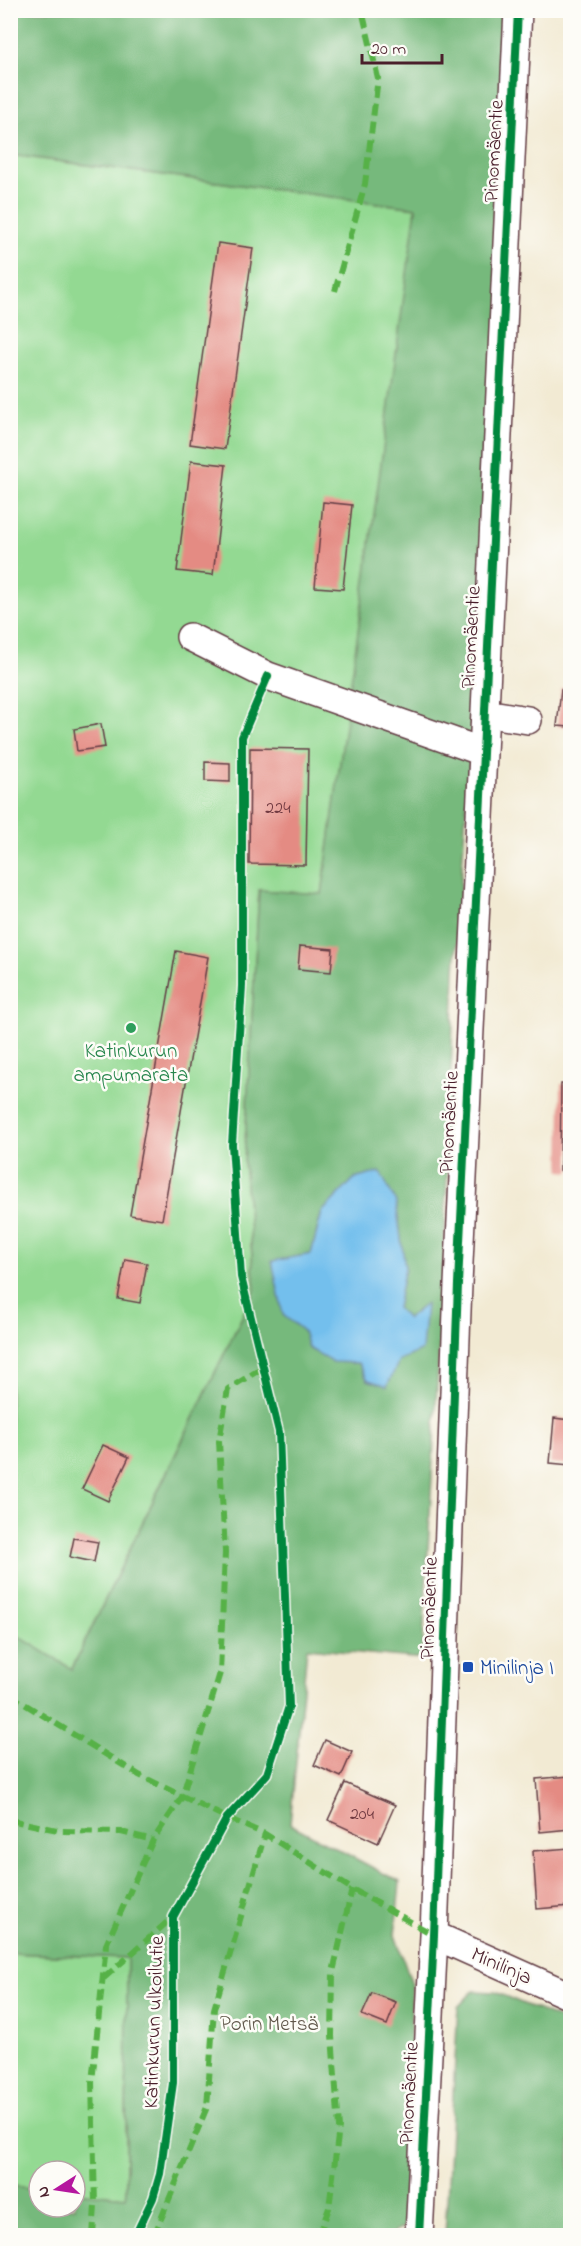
<svg xmlns="http://www.w3.org/2000/svg" width="581" height="2246" font-family="'Indie Flower',sans-serif">
  <rect width="100%" height="100%" fill="#fdfcf7"/>
  <filter id="ink" filterUnits="userSpaceOnUse"><feTurbulence type="fractalNoise" baseFrequency=".0167" numOctaves="2"/><feDisplacementMap in="SourceGraphic" scale="12" xChannelSelector="R" yChannelSelector="G"/><feConvolveMatrix kernelMatrix="1 2 1 2 8 2 1 2 1" color-interpolation-filters="sRGB"/></filter>
  <filter id="wash" filterUnits="userSpaceOnUse"><feTurbulence type="fractalNoise" baseFrequency=".008" numOctaves="4" result="noise"/><feDisplacementMap in="SourceGraphic" scale="24" xChannelSelector="R" yChannelSelector="G"/><feGaussianBlur stdDeviation="1.35" result="paint"/><feColorMatrix in="noise" values="0 0 0 0 0 0 0 0 0 0 0 0 0 0 0 0 0 1.4 0 .05"/><feComposite in="paint" operator="in"/></filter>
  <g filter="url(#wash)">
    <rect width="100%" height="100%" fill="#f2ead3"/>
    <!-- green -->
    <path fill="#93d992" stroke="#6e7c5e" stroke-width="1.5" d="M10,155l407,53 -95,687 -63,-5 -15,272 11,128 -184,380 -61,-39z
      M11,1953l116,5 -1,239 -51,-5v-21h-36v18l-28,-3z"/>
    <!-- forest -->
    <path fill="#76b97c" stroke="#606c54" stroke-width="1.5" fill-rule="evenodd" d="M11,11h507l-6,130 -57,830 -12,306 -21,382 -115,-11 -17,176 110,58 -5,53 17,49 -8,244 -19,8 -374,-1v-49l28,3v18h36v-15l51,5 1,-239 -116,-5 -1,-322 62,38 183,-379 -11,-128 15,-272 63,4 94,-686 -405,-53zM322,1212l83,55 -8,41 9,11 19,-14 -38,80 -19,-5 -10,-17 -25,-1 -25,-14c-11,-39 3,-97 14,-136z
      M473,1991l22,1 75,31v212h-125l13,-228z"/>
    <!-- water -->
    <path fill="#73bfed" stroke="#5e6f8c" stroke-width="1.5" d="M380,1172l16,30 9,65 -8,41 10,11 19,-15 -4,46 -23,11 -12,25 -19,-6 -10,-17 -25,-1 -25,-14 -5,-17 -20,-16 -11,-54 39,-7 11,-42 32,-33z"/>
    <g id="blocks">
      <!-- building -->
      <path fill="#e48b83" d="M218,243l35,5 -28,201 -35,-5z
        M191,461l35,4 -13,110 -36,-4z
        M323,502l29,3 -9,84 -28,-2z
        M561,689l9,1v37l-13,-1z
        M101,724l4,23 -28,4 -3,-22z
        M250,748l58,1 -2,116 -57,-1z
        M205,762l25,1v19l-25,-1z
        M300,946l33,3 -2,23 -33,-3z
        M176,951l32,6 -46,263 -32,-5z
        M561,1084h9v88l-10,-1z
        M125,1259l22,4 -7,40 -22,-4z
        M554,1418l16,2v45l-20,-2z
        M103,1445l26,12 -21,44 -26,-12z
        M74,1538l24,4 -4,20 -24,-5z
        M325,1740l27,12 -11,25 -27,-12z
        M570,1776v53l-30,3 -4,-53z
        M345,1783l50,22 -17,38 -50,-23z
        M570,1848v58l-33,3 -4,-58z
        M372,1993l24,9 -9,23 -25,-10z"/>
    </g>
  </g>
  <g filter="url(#ink)">
    <use href="#blocks" fill-opacity="0" stroke="#633d44" stroke-width="1.5"/>
    <g fill="none" stroke-linecap="round" stroke-linejoin="round">
      <defs>
        <path id="minor" d="M190,637l78,39 215,76
          M485,713l43,7
          M434,1935l136,61
          M419,2236l15,-301 24,-651 60,-1274"/>
      </defs>
      <!-- minor casing -->
      <use href="#minor" stroke="#633d44" stroke-width="30"/>
      <!-- minor -->
      <use href="#minor" stroke="#fff" stroke-width="27"/>
      <!-- quiet -->
      <path stroke="#57b146" stroke-width="6" stroke-dasharray="12 6" stroke-linecap="butt" d="M335,291l30,-107 13,-106 -16,-68
        M10,1695l129,80 88,43 38,16 87,55 82,46
        M10,1820l52,11 59,1 32,8
        M104,1978l69,-61
        M93,2236l2,-31 -3,-123 14,-137 47,-105 29,-43 38,-124 5,-121 -6,-111 9,-52 36,-22
        M154,2236l53,-129 7,-98 51,-175
        M319,2236l10,-28 10,-80 -7,-92 1,-64 19,-83"/>
      <defs>
        <path id="cycleway" d="M135,2236l18,-38 7,-24 13,-91v-166l54,-99 40,-44 22,-68 -10,-274 -38,-155 -9,-132 10,-159v-249l26,-61
          M419,2236l15,-301 24,-651 60,-1274"/>
      </defs>
      <!-- cycleway casing -->
      <use href="#cycleway" stroke="#fdfcf7" stroke-width="11"/>
      <!-- cycleway -->
      <use href="#cycleway" stroke="#00873e" stroke-width="8"/>
    </g>
  </g>
  <!-- markers -->
  <circle fill="#2e9e5b" stroke="#fdfcf7" stroke-width="2" cx="131" cy="1028" r="6"/>
  <rect fill="#1a4fb4" stroke="#fdfcf7" stroke-width="2" x="462" y="1661" width="12" height="12" rx="3"/>
  <g text-anchor="middle" stroke-width="5" stroke-linejoin="round" paint-order="stroke">
    <!-- number labels -->
    <g font-size="18" fill="#703a41">
      <text x="278" y="813">224</text>
      <text x="362" y="1819">204</text>
    </g>
    <!-- street labels -->
    <g font-size="21" fill="#4a1f2b" stroke="#fdfcf7">
      <text transform="translate(493 151) rotate(-87)" y="7">Pinomäentie</text>
      <text transform="translate(470 637) rotate(-87)" y="7">Pinomäentie</text>
      <text transform="translate(448 1122) rotate(-87)" y="7">Pinomäentie</text>
      <text transform="translate(428 1608) rotate(-88)" y="7">Pinomäentie</text>
      <text transform="translate(502 1965) rotate(24)" y="7">Minilinja</text>
      <text transform="translate(153 2022) rotate(-88)" y="7">Katinkurun ulkoilutie</text>
      <text transform="translate(408 2093) rotate(-87)" y="7">Pinomäentie</text>
    </g>
    <!-- leisure labels -->
    <g font-size="21" fill="#27864d" stroke="#fdfcf7">
      <text x="131" y="1057">Katinkurun<tspan x="131" dy="24">ampumarata</tspan></text>
    </g>
    <!-- transit labels -->
    <g font-size="21" fill="#164399" stroke="#fdfcf7" text-anchor="start">
      <text x="480" y="1674">Minilinja I</text>
    </g>
    <!-- park labels -->
    <g font-size="21" fill="#60574a" stroke="#fdfcf7">
      <text x="269" y="2030">Porin Metsä</text>
    </g>
  </g>
  <!-- margin -->
  <rect width="581" height="2246" fill="none" stroke="#fdfcf7" stroke-width="36"/>
  <!-- north arrow -->
  <g transform="translate(57 2189) rotate(258)"><circle r="28" fill="#fdfcf7" stroke="#b5a4a5" stroke-width="1.5"/>
  <path d="M0-4.5L10 22L0 15L-10 22Z" fill="#b5179e"/>
  <text y="-9" font-size="16" font-weight="bold" text-anchor="middle" fill="#4a1f2b">N</text>
  </g>
  <!-- scale -->
  <path d="M362 54v9h80v-9" fill="none" stroke="#4a1f2b" stroke-width="3"/>
  <text x="371" y="54" font-size="18" fill="#4a1f2b" stroke="#fdfcf7" stroke-width="4.5" paint-order="stroke">20 m</text>
</svg>
